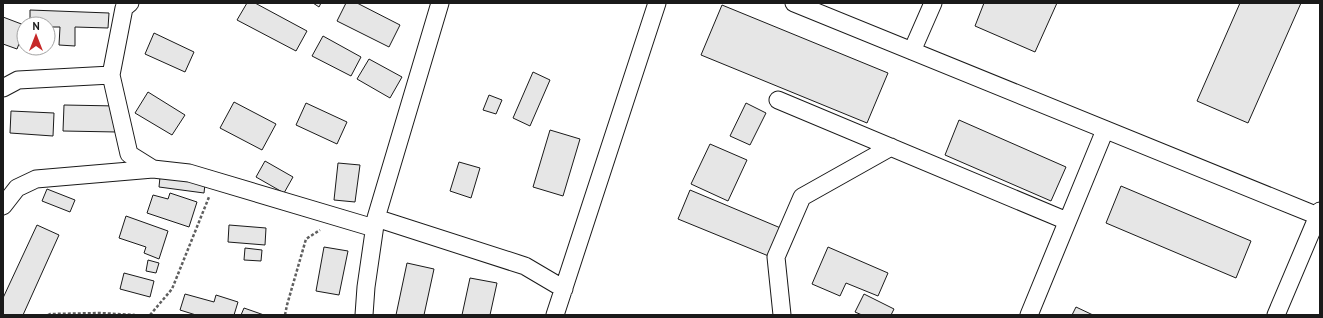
<svg xmlns="http://www.w3.org/2000/svg" width="1323" height="318" font-family="'PT Sans',sans-serif">
  <rect width="100%" height="100%" fill="#fff"/>
  <!-- building -->
  <path fill="#e6e6e6" stroke="#1a1a1a" d="M247,3h8l52,28 -11,20 -59,-31z
    M313,3h8l-2,4z
    M346,3h11l43,22 -11,22 -52,-26z
    M984,3h73l-22,49 -60,-26z
    M1240,3h61l-53,120 -51,-22z
    M722,5l166,68 -21,50 -166,-68z
    M30,10l79,3 -1,15 -33,-1v19l-16,-1 1,-18h-12v-3h-18z
    M3,17l21,8v6l-7,18 -14,-5z
    M154,33l40,19 -9,20 -40,-18z
    M323,36l38,21 -10,19 -39,-20z
    M369,59l33,18 -12,21 -33,-19z
    M533,72l17,8 -20,46 -17,-8z
    M148,92l37,23 -13,20 -37,-22z
    M489,95l13,5 -6,14 -13,-4z
    M234,102l42,22 -14,26 -42,-22z
    M306,103l41,19 -10,22 -41,-19z
    M746,103l20,10 -16,32 -20,-9z
    M64,105l53,1v26l-54,-1z
    M11,111l43,2 -1,23 -43,-3z
    M959,120l107,47 -15,34 -106,-46z
    M550,130l30,9 -17,57 -30,-9z
    M710,144l37,16 -19,41 -37,-17z
    M265,161l28,16 -9,16 -28,-16z
    M459,162l21,6 -9,30 -21,-7z
    M338,163l22,2 -5,37 -21,-2z
    M160,177l45,7 -1,9 -45,-6z
    M1121,186l130,55 -15,37 -130,-55z
    M47,189l28,11 -5,12 -28,-11z
    M690,190l93,39 -12,28 -93,-38z
    M170,193l27,9 -8,25 -42,-14 6,-18 15,4z
    M126,216l42,15 -9,28 -15,-6 2,-6 -27,-9z
    M37,225l22,10 -36,80h-20v-17z
    M229,225l37,3 -1,17 -37,-3z
    M324,247l24,4 -9,44 -23,-4z
    M828,247l60,26 -10,23 -32,-13 -6,13 -28,-12z
    M245,248l17,2 -1,11 -17,-1z
    M148,260l11,3 -3,10 -10,-2z
    M407,263l27,6 -10,46h-28z
    M124,273l30,8 -4,16 -30,-8z
    M470,278l27,5 -7,32h-28z
    M185,294l29,8 2,-7 22,7 -4,13h-38l-16,-5z
    M864,294l30,15 -3,6h-29l-7,-3z
    M1076,307l17,8h-21z
    M244,308l20,7h-23z"/>
  <g fill="none" stroke-linecap="round" stroke-linejoin="round">
    <defs>
      <path id="minor" d="M130,3l-6,5 -13,67 18,79 24,15
        M794,3l524,213
        M912,51l21,-48
        M3,88l15,-8 93,-5
        M778,100l289,121
        M3,206l14,-18 19,-9 117,-10 36,4 185,55
        M376,218l149,48 39,23
        M364,315l2,-28 10,-69 64,-215
        M555,315l102,-312
        M782,315l-6,-58 26,-60 89,-50
        M1029,315l76,-185
        M1276,315l44,-104"/>
    </defs>
    <!-- minor casing -->
    <use href="#minor" stroke="#1a1a1a" stroke-width="19"/>
    <!-- path -->
    <path stroke="#5f5f5f" stroke-width="2.5" stroke-dasharray="3 2" stroke-linecap="butt" d="M48,315l2,-1 50,-1 35,2
      M150,315l22,-26 37,-92
      M285,315l2,-10 19,-66 14,-9"/>
    <!-- minor -->
    <use href="#minor" stroke="#fff" stroke-width="17"/>
  </g>
  <!-- border -->
  <rect width="1323" height="318" fill="none" stroke="#1a1a1a" stroke-width="8"/>
  <!-- north arrow -->
  <g transform="translate(36 36)"><circle r="19" fill="#ffffff" stroke="#a3a3a3"/>
  <path d="M0-3L7 15L0 10L-7 15Z" fill="#c62828"/>
  <text y="-6" font-size="11" font-weight="bold" text-anchor="middle" fill="#1a1a1a">N</text>
  </g>
</svg>
